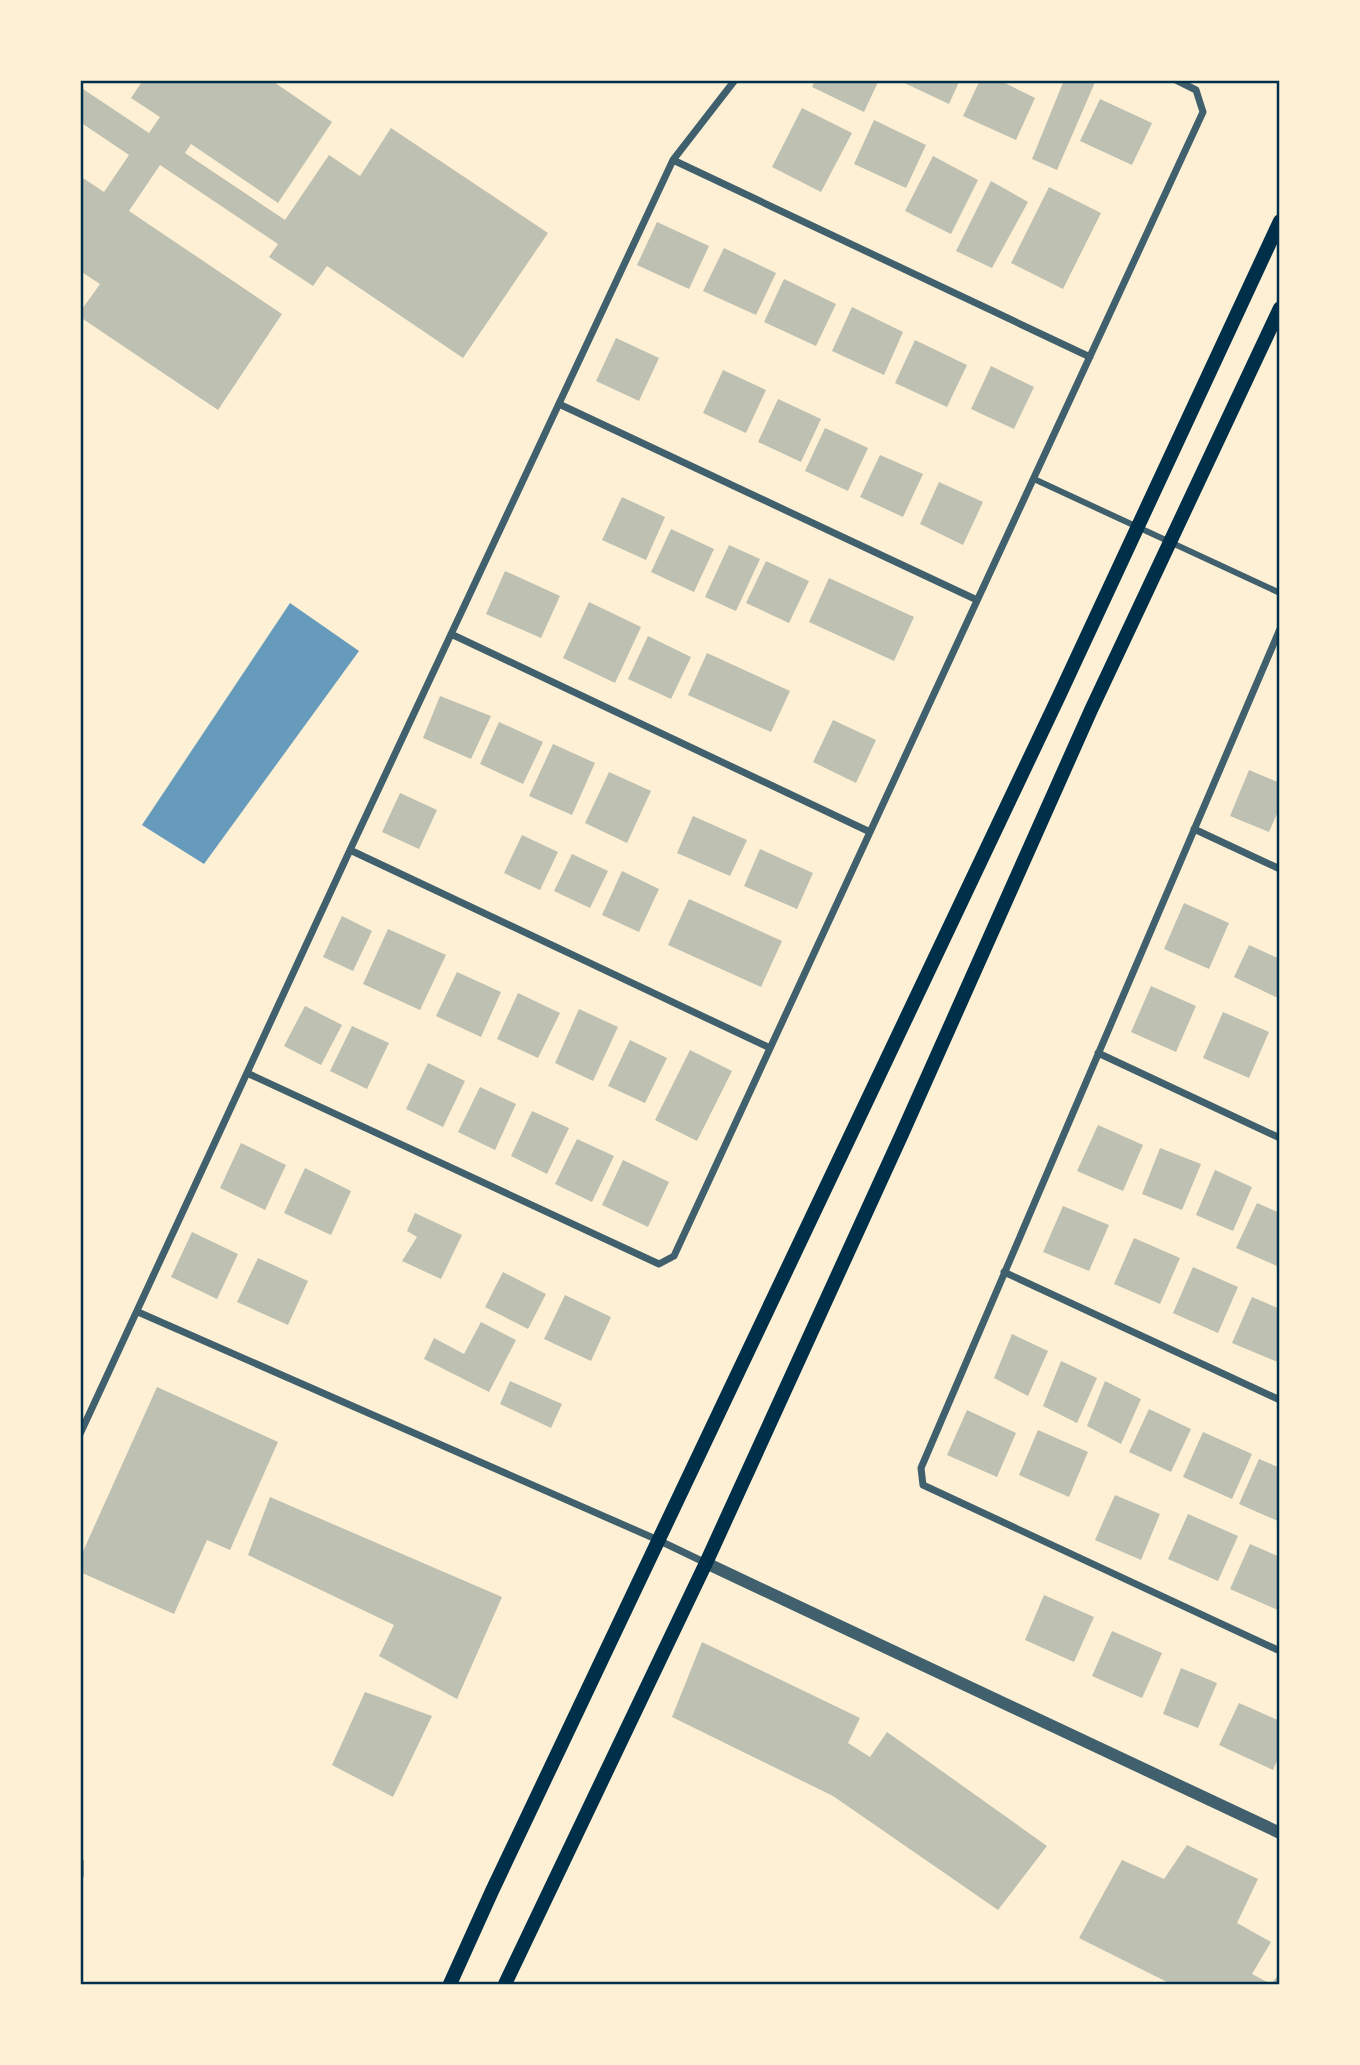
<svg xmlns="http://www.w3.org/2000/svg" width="1360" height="2065" font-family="Overpass,sans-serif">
  <rect width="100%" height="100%" fill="#fdf0d5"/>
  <!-- water -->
  <path fill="#669bbc" d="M290,603l69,48 -155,213 -62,-39z"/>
  <!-- building -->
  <path fill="#bec0b2" d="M143,80h128l61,42 -54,81 -87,-59 -6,9 100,67 44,-65 31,21 31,-48 157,105 -85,125 -136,-92 -14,20 -44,-29 9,-13 -118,-79 -31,46 153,103 -64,96 -138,-93v-5l20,-28 -20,-13v-95l24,16 25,-37 -49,-33v-35l69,46 11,-16 -29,-19z
    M815,80h64l-15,32 -52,-25z
    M898,80h62l-11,24z
    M980,80h19l36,18 -19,42 -53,-24z
    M1064,80h32l-39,90 -25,-11z
    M1100,99l52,24 -20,42 -52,-24z
    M802,108l50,25 -31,59 -49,-25z
    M874,120l52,25 -20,43 -52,-24z
    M933,156l45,24 -27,54 -46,-23z
    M991,181l37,21 -36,66 -36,-17z
    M1049,187l52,26 -38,76 -52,-26z
    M657,222l52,24 -20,43 -52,-24z
    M724,248l52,25 -20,42 -53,-24z
    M784,279l52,25 -20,42 -52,-24z
    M852,307l51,25 -19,43 -52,-24z
    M616,338l43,20 -20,43 -43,-20z
    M915,340l52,25 -20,42 -52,-24z
    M991,366l43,21 -20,42 -43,-20z
    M723,370l43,20 -20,43 -43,-20z
    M778,399l43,20 -20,43 -43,-20z
    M825,428l43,20 -20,43 -43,-20z
    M880,455l43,19 -20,43 -43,-20z
    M939,482l44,20 -20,43 -43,-21z
    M622,497l43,20 -19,43 -44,-20z
    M671,529l43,20 -20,43 -43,-20z
    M729,545l31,14 -24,52 -31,-14z
    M766,561l43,20 -20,42 -43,-20z
    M505,571l55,25 -19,42 -55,-24z
    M829,578l85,39 -20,44 -85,-39z
    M589,602l52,25 -26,56 -52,-25z
    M648,636l43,21 -20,42 -43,-20z
    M707,653l83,38 -19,41 -83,-37z
    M440,696l51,20 -20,43 -48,-21z
    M833,720l43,20 -20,43 -43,-21z
    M499,722l44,20 -20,42 -43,-20z
    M553,744l42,19 -23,52 -43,-19z
    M1249,770l31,13v24l-11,25 -39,-16z
    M609,772l42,19 -24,52 -42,-20z
    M400,793l37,17 -18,39 -37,-17z
    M693,816l54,24 -17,36 -53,-23z
    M522,835l36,17 -18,38 -36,-17z
    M760,849l53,24 -16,36 -53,-23z
    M572,854l36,17 -18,37 -36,-17z
    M622,871l37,18 -20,43 -37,-17z
    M689,899l93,42 -21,46 -93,-42z
    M1184,903l45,20 -20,46 -45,-20z
    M342,916l30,15 -19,40 -30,-14z
    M388,929l58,26 -26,55 -57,-26z
    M1249,945l31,14v40l-46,-22z
    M457,972l44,20 -20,45 -45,-21z
    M1151,986l45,20 -20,46 -45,-20z
    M518,993l42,20 -22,45 -41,-19z
    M305,1006l37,19 -21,40 -37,-19z
    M579,1009l39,18 -25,54 -38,-18z
    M1223,1012l46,20 -20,46 -46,-20z
    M352,1026l37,17 -22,46 -37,-18z
    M630,1040l37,18 -22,45 -37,-17z
    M690,1050l42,21 -35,70 -42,-21z
    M428,1063l37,18 -22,46 -37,-18z
    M480,1087l36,17 -21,46 -37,-18z
    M532,1111l37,17 -22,46 -36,-18z
    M1098,1125l45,20 -20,46 -46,-20z
    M577,1139l37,17 -22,46 -37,-18z
    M241,1143l45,22 -21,45 -45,-22z
    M1160,1148l41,16 -19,46 -40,-16z
    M623,1160l46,22 -21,45 -46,-22z
    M305,1168l46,23 -20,44 -47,-22z
    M1215,1170l37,17 -19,44 -37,-16z
    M1257,1203l23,10v48l-3,5 -41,-18z
    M1063,1206l46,19 -20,46 -46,-19z
    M415,1213l47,22 -21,44 -39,-18 15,-24 -10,-6z
    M192,1232l46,22 -21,45 -46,-22z
    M1134,1238l46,20 -20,46 -46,-20z
    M258,1258l50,23 -20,44 -51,-23z
    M1193,1267l45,20 -20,46 -45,-20z
    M503,1272l43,22 -18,35 -43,-22z
    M565,1295l46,22 -20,44 -47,-22z
    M1252,1297l28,12v54l-48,-20z
    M481,1322l35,18 -27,52 -65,-33 10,-21 30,16z
    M1012,1334l36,17 -20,45 -34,-18z
    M1061,1361l36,17 -20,45 -34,-17z
    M510,1381l52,23 -11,24 -51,-24z
    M1105,1381l36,18 -20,45 -34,-18z
    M157,1387l121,55 -48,108 -23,-10 -33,74 -94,-42v-14z
    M1149,1409l42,20 -20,43 -42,-20z
    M967,1410l49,23 -19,44 -50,-22z
    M1038,1430l50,22 -19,45 -50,-22z
    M1203,1432l49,22 -20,45 -49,-22z
    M1259,1459l21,9v54l-41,-18z
    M1115,1495l45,19 -19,46 -46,-20z
    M270,1497l232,100 -45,102 -78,-43 15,-31 -146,-70z
    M1188,1514l50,22 -20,45 -50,-22z
    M1250,1544l30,13v54l-50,-22z
    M1044,1595l50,22 -20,45 -49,-22z
    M1112,1631l50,22 -20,45 -50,-22z
    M702,1642l158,76 -12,25 22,14 17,-25 160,114 -49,64 -165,-114 -161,-79z
    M1181,1668l36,15 -19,45 -35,-14z
    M365,1692l67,24 -39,81 -61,-32z
    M1239,1703l41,18v33l-7,16 -54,-25z
    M1187,1845l71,34 -21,44 34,19 -19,32 19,10 9,-11v11h-109l-92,-46 43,-78 42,19z"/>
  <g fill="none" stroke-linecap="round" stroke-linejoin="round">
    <!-- pedestrian -->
    <path stroke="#3f606c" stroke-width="6" d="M1034,479l246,114"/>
    <!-- minor -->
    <path stroke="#3f606c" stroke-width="7" d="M673,160l417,197
      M559,404l418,196
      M1280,629l-359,839 2,17 357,166
      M451,634l419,198
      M1194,829l86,40
      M350,850l420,198
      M1098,1053l182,85
      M247,1073l412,191 15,-8 529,-1144 -7,-22 -20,-10
      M1004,1272l276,128
      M138,1312l520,228 48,23
      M80,1434l270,-584 323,-690 62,-80
      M80,1861v15"/>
    <!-- tertiary -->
    <path stroke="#3f606c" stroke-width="12" d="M706,1563l574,270"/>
    <!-- secondary -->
    <path stroke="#003049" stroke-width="14" d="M450,1984l42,-93 567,-1195 221,-475
      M505,1984l201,-421 196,-429 189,-424 189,-402"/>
  </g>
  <!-- border -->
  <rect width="1360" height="2065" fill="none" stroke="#fdf0d5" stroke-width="164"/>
  <rect x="82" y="82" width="1196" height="1901" fill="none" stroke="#003049" stroke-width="2.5"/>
</svg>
